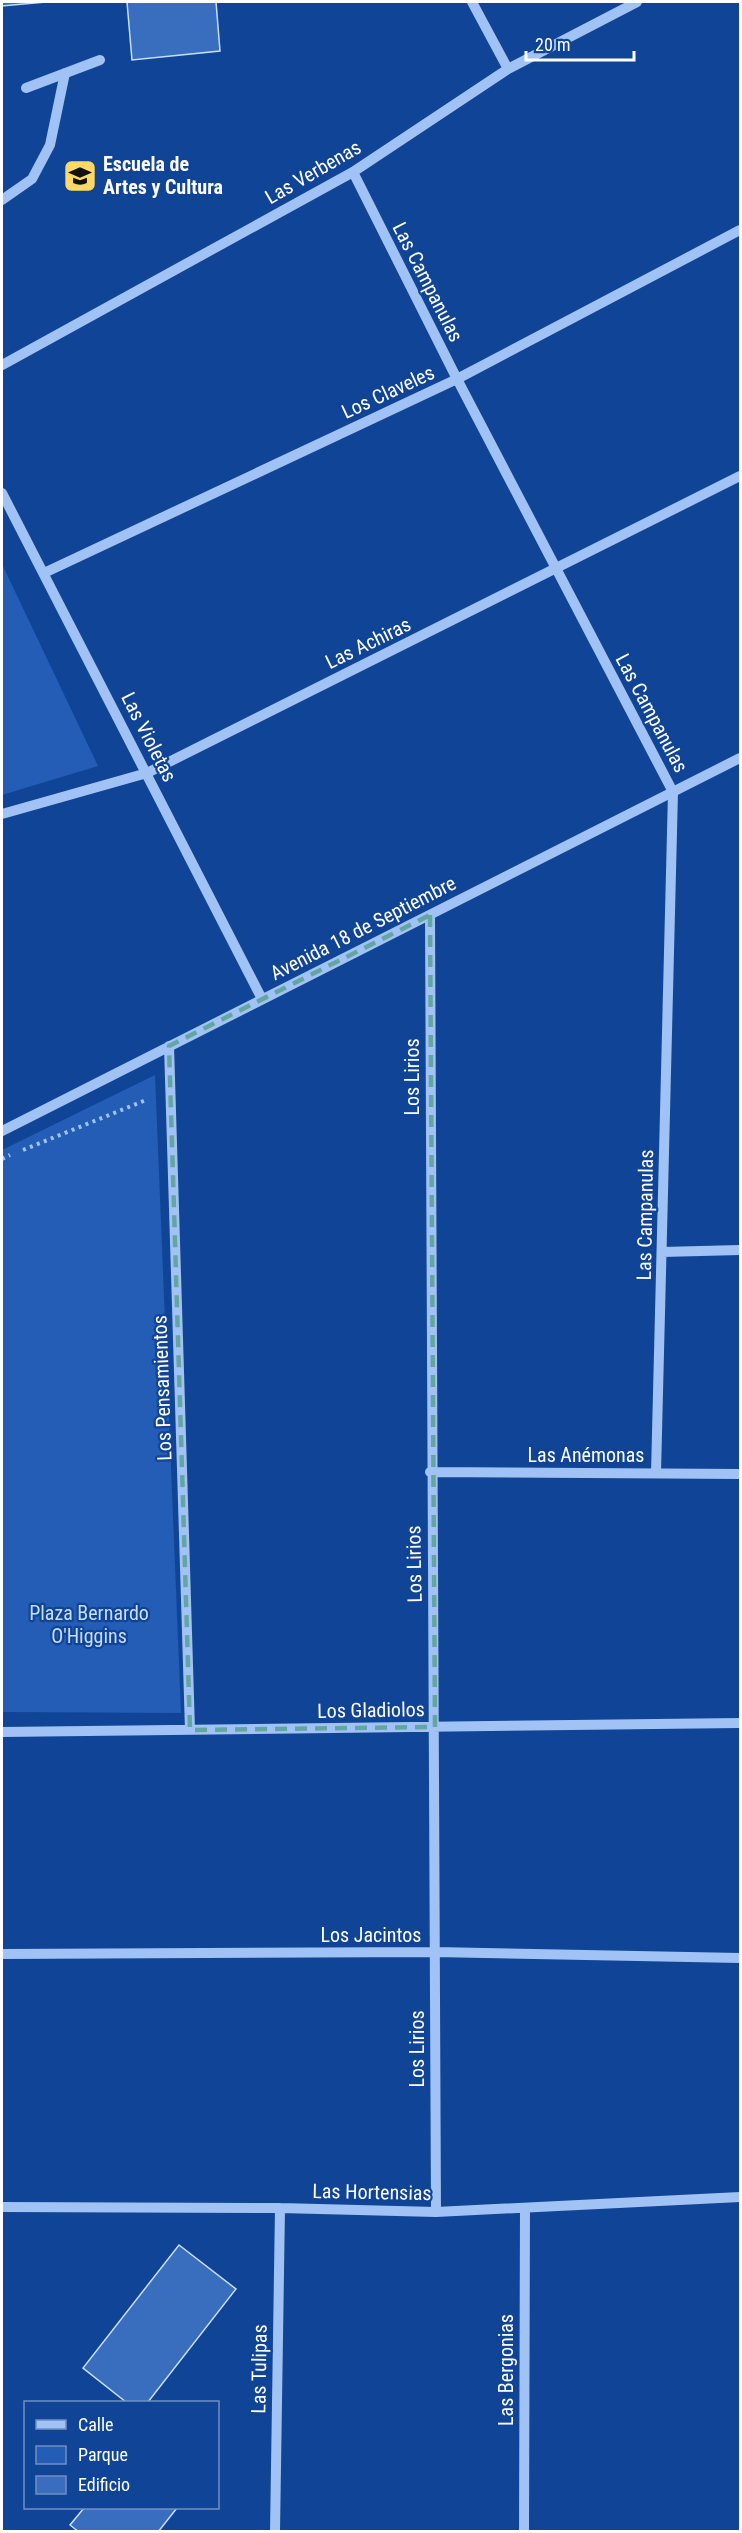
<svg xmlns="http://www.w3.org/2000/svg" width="742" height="2533" font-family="'Roboto Condensed',sans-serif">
  <rect width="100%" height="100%" fill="#104496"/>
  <!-- green -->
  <path fill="#235db6" d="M2,564l96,202 -96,29z
    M155,1075l26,638 -179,-1v-562z"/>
  <!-- building -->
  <path fill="#396ebf" stroke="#c8defe" stroke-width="1.5" d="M2,2h44l-44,4z
    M127,2h89l4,49 -88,9z
    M179,2245l57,44 -88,113h-22l-43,-34z
    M84,2508h93l-19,24h-79l-9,-7z"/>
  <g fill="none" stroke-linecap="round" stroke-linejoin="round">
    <!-- path -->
    <path stroke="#a0c2f4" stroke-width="4" stroke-dasharray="3 4.5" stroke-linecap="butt" d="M23,1150l123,-50
      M2,1159l8,-4"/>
    <!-- minor -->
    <path stroke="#a0c2f4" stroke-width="10" d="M472,2l36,67
      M26,88l74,-28
      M353,172l104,207 216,413 -17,681
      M2,200l30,-21 18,-34 15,-72
      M2,365l351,-193 155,-103 129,-67
      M2,493l260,506
      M44,573l413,-194 283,-149
      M2,814l145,-41 593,-297
      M430,915l6,1297
      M169,1046l21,684
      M2,1131l738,-373
      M662,1252l78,-2
      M430,1472l310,2
      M2,1732l738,-9
      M2,1954l433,-2 305,6
      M2,2207l278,1 156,4 304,-15
      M275,2532l5,-324
      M524,2532l1,-324"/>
  </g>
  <!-- marked area -->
  <path fill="none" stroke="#63a6a1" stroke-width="4.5" stroke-dasharray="12 8" stroke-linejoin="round" d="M430,915l5,812 -245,3 -21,-684z"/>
  <!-- icons -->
  <defs>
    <symbol id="school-square" viewBox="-11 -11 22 22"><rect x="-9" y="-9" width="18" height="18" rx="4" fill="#ffd963" stroke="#104496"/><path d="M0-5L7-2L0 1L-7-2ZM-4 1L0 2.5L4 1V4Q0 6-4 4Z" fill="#111"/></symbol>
  </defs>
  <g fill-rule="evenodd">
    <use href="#school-square" x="61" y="157" width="38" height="38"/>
  </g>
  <g text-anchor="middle" stroke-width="4.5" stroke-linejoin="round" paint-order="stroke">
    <!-- poi labels -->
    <g font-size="20" font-weight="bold" fill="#fff" stroke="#104496" text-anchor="start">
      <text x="103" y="171">Escuela de<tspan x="103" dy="23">Artes y Cultura</tspan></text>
    </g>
    <!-- street labels -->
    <g font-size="20" fill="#fff" stroke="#104496">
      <text transform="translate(313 172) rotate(-30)" y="7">Las Verbenas</text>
      <text transform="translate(428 282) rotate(63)" y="7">Las Campanulas</text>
      <text transform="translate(388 392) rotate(-25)" y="7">Los Claveles</text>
      <text transform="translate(368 643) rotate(-26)" y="7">Las Achiras</text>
      <text transform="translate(652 713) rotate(62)" y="7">Las Campanulas</text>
      <text transform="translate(149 737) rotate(63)" y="7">Las Violetas</text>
      <text transform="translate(363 928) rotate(-27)" y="7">Avenida 18 de Septiembre</text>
      <text transform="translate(412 1077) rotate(-90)" y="7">Los Lirios</text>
      <text transform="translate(645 1215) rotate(-89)" y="7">Las Campanulas</text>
      <text transform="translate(162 1388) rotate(-92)" y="7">Los Pensamientos</text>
      <text x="586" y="1462">Las Anémonas</text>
      <text transform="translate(414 1564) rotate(-91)" y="7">Los Lirios</text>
      <text transform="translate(371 1710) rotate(-1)" y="7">Los Gladiolos</text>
      <text x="371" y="1942">Los Jacintos</text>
      <text transform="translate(417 2049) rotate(-90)" y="7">Los Lirios</text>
      <text transform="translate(372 2192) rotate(1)" y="7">Las Hortensias</text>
      <text transform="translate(259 2369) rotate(-89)" y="7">Las Tulipas</text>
      <text transform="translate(506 2370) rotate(-90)" y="7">Las Bergonias</text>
    </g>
    <!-- park labels -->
    <g font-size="20" fill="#c8defe" stroke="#104496">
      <text x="89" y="1620">Plaza Bernardo<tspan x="89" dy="23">O'Higgins</tspan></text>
    </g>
  </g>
  <!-- border -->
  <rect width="742" height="2533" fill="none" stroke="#ffffff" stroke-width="6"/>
  <!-- legend -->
  <rect x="24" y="2401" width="195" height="108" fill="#104496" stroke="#708fc0" stroke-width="1.5"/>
  <rect x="36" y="2420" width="30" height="9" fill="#a0c2f4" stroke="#708fc0" stroke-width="1.5"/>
  <text x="78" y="2431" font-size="18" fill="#ffffff">Calle</text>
  <rect x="36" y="2446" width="30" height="18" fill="#235db6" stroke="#708fc0" stroke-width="1.5"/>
  <text x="78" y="2461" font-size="18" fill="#ffffff">Parque</text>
  <rect x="36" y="2476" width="30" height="18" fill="#396ebf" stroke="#708fc0" stroke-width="1.5"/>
  <text x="78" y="2491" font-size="18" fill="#ffffff">Edificio</text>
  <!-- scale -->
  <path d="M526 51v9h108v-9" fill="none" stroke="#ffffff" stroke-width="3"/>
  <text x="535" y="51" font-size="18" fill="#ffffff" stroke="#104496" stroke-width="4.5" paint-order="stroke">20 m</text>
</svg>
